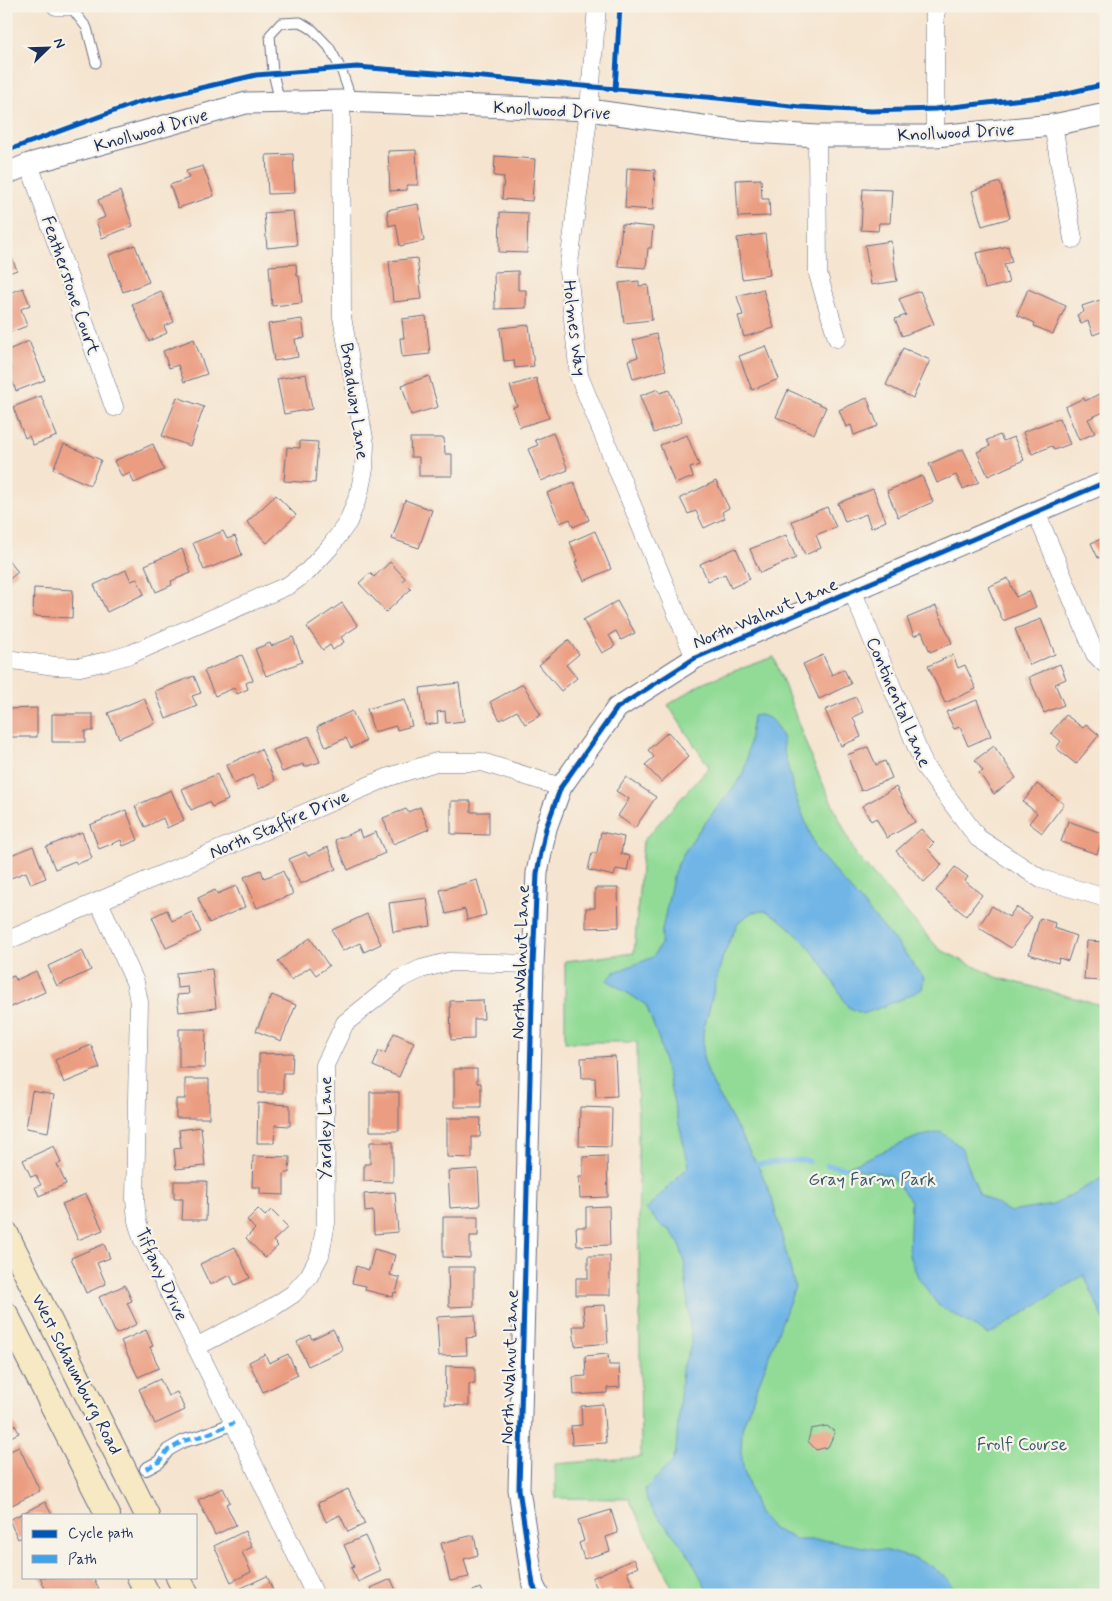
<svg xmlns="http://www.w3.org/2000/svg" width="1112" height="1601" font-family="Mynerve,sans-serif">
  <rect width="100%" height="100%" fill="#f7f3e8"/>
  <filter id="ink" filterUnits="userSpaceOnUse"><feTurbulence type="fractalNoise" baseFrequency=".02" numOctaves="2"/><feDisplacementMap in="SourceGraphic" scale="10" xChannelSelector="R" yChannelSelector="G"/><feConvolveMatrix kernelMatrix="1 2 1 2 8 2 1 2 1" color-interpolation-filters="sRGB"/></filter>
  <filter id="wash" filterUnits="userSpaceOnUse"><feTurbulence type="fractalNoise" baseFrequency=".0096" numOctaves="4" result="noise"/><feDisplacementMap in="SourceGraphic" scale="20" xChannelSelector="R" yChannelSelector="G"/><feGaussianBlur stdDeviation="1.12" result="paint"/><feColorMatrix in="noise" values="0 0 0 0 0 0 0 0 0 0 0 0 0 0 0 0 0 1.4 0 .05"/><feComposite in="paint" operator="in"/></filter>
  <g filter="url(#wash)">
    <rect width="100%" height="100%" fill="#f5e4cf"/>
    <!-- green -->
    <path fill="#92db96" stroke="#56857a" d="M774,657l38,103 44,95 83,94 57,28 105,28 5,-1v591h-430l-47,-96 -73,-1 -1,-34 86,-7 -4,-415h-72v-81l69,-8 9,-112 66,-74 -41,-62 38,-24z"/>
    <!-- water -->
    <path fill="#70b5e6" stroke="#4672a2" d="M760,715l9,3 6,6 8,15v9l12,47 22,56 84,97 23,30 -2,11 -22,11 -37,14 -15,-7 -27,-45 -14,-17 -17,-17 -12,-10 -12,-7 -14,1 -14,11 -15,33 -20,76v25l7,22 51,93 11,26 23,89 -53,141 -1,24 3,20 15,42 14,15 25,11h26l63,11 26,7 18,8 16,12 7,10 1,7h-245l-24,-45 -32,-38 -7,-11 -2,-12 28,-28 3,-10 6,-82 8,-20 1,-10 -7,-79 -5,-17 -9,-13 -9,-4 -15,-17 43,-43 -30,-126 -13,-35 -39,-25 8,-8 36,-14 3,-3 7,-11 1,-14 12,-58 9,-18 14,-21 44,-55 5,-14 7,-48z
      M941,1132l20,15 18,47 31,18 43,-7 53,-29v149l-22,-50 -95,60 -51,-30 -20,-28 -9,-21 2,-55 -21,-26 -33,-6 -13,-1 73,-31z"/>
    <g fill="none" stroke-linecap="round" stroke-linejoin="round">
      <!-- stream -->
      <path stroke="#70b5e6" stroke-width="5" d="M756,1164l45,-4 8,1
        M827,1165l17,3"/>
    </g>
    <g id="blocks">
      <!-- building -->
      <path fill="#eb9d81" d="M416,150l2,35h-11v5l-17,1 -2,-40z
        M293,154l2,39 -27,1 -2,-39z
        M495,156l40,3 -3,42 -30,-2 2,-22 -10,-1z
        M203,166l11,30 -36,12 -8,-23 19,-7 -3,-7z
        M627,168l28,2 -2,40 -28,-2z
        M761,179l1,20h7l1,17 -32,1 -2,-37z
        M1000,182l10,36 -28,8 -10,-35z
        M863,189l29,1 -2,33h-11l-1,8 -17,-1z
        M120,191l13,35 -31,12 -6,-17 9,-4 -7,-17z
        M418,204l6,37 -24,5 -4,-22 -7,2 -2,-16z
        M293,211l4,34 -30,3 -3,-35z
        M500,212l28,1 -1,40 -28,-1z
        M622,224l31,3 -2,21h-3l-2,20 -28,-2z
        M765,234l5,41 -28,4 -5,-41z
        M891,241l6,40 -26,4 -6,-40z
        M135,245l14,37 -26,10 -14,-37z
        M1008,246l4,16 -8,2 5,19 -24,6 -9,-36z
        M6,248l3,6h1l7,16 -11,4z
        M417,258l5,41 -29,3 -4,-41z
        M296,264l1,12h2l3,27 -30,3 -3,-40z
        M518,271v19h8v18l-31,1 -1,-37z
        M639,281v5l9,-1 4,35 -28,3 -5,-40z
        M23,288l7,17 -9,4 6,17 -21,8v-40z
        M763,289l11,39 -30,9 -6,-21 5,-1 -6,-19z
        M1028,289l38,17 -13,28 -19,-8 1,-3 -18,-8z
        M161,291l13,31 -10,4 3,7 -18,8 -17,-37z
        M920,291l14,33 -32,12 -7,-17 11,-4 -7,-16z
        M1100,300l2,7 4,-2v25l-13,5 -5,-14 -7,3 -4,-9 7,-3 -2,-6z
        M426,316l4,38 -28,3 -2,-19h4l-2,-19z
        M302,319l3,19 -10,1 3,18 -24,4 -6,-37z
        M529,325l5,41 -19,2 -1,-8 -10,1 -4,-33z
        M656,334l10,36 -33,9 -5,-19 10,-3 -5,-17z
        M194,339l13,35 -23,8 -6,-17 -9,3 -6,-17z
        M29,341l16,39 -29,11 -8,-20 4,-1 -6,-14v-5z
        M766,346l13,33 -27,11 -13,-34z
        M903,348l27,12 -17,38 -27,-13z
        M306,374l6,35 -28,5 -7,-35z
        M429,376l9,31 -27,8 -9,-30z
        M536,378l13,40 -29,9 -7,-20 4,-1 -7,-20z
        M658,389l2,4 9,-3 13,32 -28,11 -14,-37z
        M788,390l38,17 -12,27 -38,-17z
        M1101,393l5,12v6l-18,8 7,14 -16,7 -14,-33 19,-9 1,3z
        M41,396l16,40 -24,9 -4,-9 -4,2 -12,-31z
        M177,397l27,10 -14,39 -28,-10z
        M867,398l11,28 -24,9 -3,-10 -5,2 -7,-17z
        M1059,418l11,26 -16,6 -2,-4 -20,8 -9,-22z
        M553,433l15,37 -27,11 -13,-32 10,-4 -3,-5z
        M687,435l12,30 -9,3 3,9 -18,7 -15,-39z
        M1000,435l3,6 11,-4 10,23 -36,16 -11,-24 13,-6 -3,-6z
        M410,438h34l1,16h7v22h-33v-19h-8z
        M300,441l18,1 -3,41 -31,-2 3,-34 13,1z
        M64,444l37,16 -11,25 -37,-16z
        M153,444l11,26 -30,13 -4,-10 -8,4 -8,-16z
        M963,449l16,33 -16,7 -7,-14 -19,8 -8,-19z
        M922,476l11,26 -35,15 -11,-26z
        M716,481l13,27 -7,4 3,6 -21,10 -8,-17 -8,3 -8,-16z
        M574,482l15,38 -16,7 -3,-8 -10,4 -13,-30z
        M873,489l13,32 -15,7 -5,-14 -21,8 -7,-19z
        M276,495l20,20 -29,28 -20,-21z
        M405,500l27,10 -13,38 -27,-9z
        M827,507l9,20 -20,8 5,13 -16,7 -13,-34z
        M223,531l4,8 8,-3 7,19 -38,15 -11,-27z
        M595,531l16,38 -27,12 -9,-19 3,-1 -8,-19z
        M786,535l10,23 -36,15 -10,-24z
        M1106,537v18l-8,3 -7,-15z
        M736,548l14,31 -19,9 -6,-14 -17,7 -8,-17z
        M182,549l9,24 -20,8 1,4 -16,7 -11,-27z
        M6,557l12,15 -12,10z
        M390,562l15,16 -2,3 8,8 -25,23 -27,-29 11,-10 4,4z
        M126,570l5,11 6,-2 7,15 -37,18 -13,-27z
        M1008,578l8,19 13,-6 7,16 -33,14 -15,-34z
        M34,588l39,2 -1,28 -39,-2z
        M617,601l18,32 -14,7 -5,-9 -7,4 6,11 -13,7 -19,-33z
        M342,603l16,23 -17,11 3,5 -11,8 -3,-5 -7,5 -16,-23z
        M936,606l16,37 -22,9 -8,-20 -8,4 -7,-18z
        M1041,619l14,35 -25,11 -15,-36z
        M293,637l9,25 -36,14 -11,-27 15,-6 1,3z
        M568,640l11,14 -13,11 11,13 -16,13 -22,-26z
        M242,655l11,25 -7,3 2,6 -11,5 -3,-6 -19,8 -11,-25z
        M823,655l9,20 12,-6 7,15 -32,15 -16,-35z
        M953,655l5,13 7,-3 11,24 -31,14 -17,-37z
        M1060,664l6,15 -11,5 9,21 -20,8 -15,-36z
        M194,676l7,17 -9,3 5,10 -31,13 -11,-28z
        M459,683l5,38 -18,2 -1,-12 -8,1 1,11 -13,2 -5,-37z
        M523,684l18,31 -16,9 -8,-13 -17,9 -10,-18z
        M856,697l7,15 -10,5 8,20 -20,9 -16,-36z
        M144,698l11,25 -36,15 -11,-25z
        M405,699l7,27 -15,4 -1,-4 -22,6 -7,-23z
        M977,700l14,36 -23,10 -8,-19 -6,2 -8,-17z
        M37,708v29h-31v-28z
        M352,711l14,30 -15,7 -5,-10 -20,9 -9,-20z
        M52,714h41v17h-8v11h-33z
        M1066,715l17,13 3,-4 13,11 -23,29 -20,-16 5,-7 -10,-8z
        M668,732l21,24 -28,26 -16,-17 9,-8 -6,-7z
        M309,736l11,26 -16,5 -1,-3 -21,8 -9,-22z
        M994,746l22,32 -22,16 -15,-21 4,-2 -8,-11z
        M868,747l8,18 9,-4 7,17 -31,13 -14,-36z
        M261,749l14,32 -16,8 -6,-14 -19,9 -8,-19z
        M217,774l11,26 -16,7 -3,-5 -18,8 -9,-21z
        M626,777l30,20 -21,31 -17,-12 11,-17 -13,-8z
        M1037,784l27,20 -22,29 -13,-10 8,-10 -14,-11z
        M896,787l19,35 -28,16 -11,-20 -5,3 -9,-15z
        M171,790l13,30 -17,8 -4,-10 -18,9 -10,-21z
        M451,801h20v11h18v23l-38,-1z
        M420,807l9,22 -36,15 -10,-26 23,-9 2,3z
        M126,810l12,30 -15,6 -2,-6 -22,9 -9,-24z
        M1068,821l36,13 -7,20 -36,-12z
        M921,829l13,14 -6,6 14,16 -18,17 -28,-31z
        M359,830l3,8 14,-6 9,21 -37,17 -13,-30z
        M82,832l10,26 -15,6 -2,-3 -20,8 -9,-22z
        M601,832l23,5 -3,17 9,2 -3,15 -11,-2 -2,7 -26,-6 4,-17h5z
        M33,846l13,32 -15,6 -5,-12 -20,8v-23z
        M328,847l8,22 -36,15 -11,-25 17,-7 2,4z
        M955,867l13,10 -3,4 17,14 -16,21 -30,-25z
        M261,870l3,8 19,-7 10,23 -36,14 -13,-31z
        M477,880l9,35 -19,5 -2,-11 -19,5 -6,-24z
        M236,886l9,21 -36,16 -11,-25 17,-8 2,4z
        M595,888h23l1,39 -33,1v-20h9z
        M427,898l4,28 -38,6 -4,-29z
        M992,906l17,11 7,-10 16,10 -21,31 -33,-21z
        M167,910l5,11 20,-9 9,20 -35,16 -14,-31z
        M367,914l14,30 -17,8 -4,-9 -18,8 -10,-21z
        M1040,918l15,5 -1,5 22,8 -8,25 -9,-3 -1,5 -29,-9z
        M310,938l19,28 -13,9 -6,-8 -19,13 -13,-19z
        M1087,941l19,1v39l-22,-1z
        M82,950l9,20 -34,16 -9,-20z
        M212,969l4,39 -37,4 -2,-17 12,-1 -1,-7 -11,1 -1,-15z
        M36,971l9,21 -36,16 -3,-7v-22l8,-3 2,4z
        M272,995l24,10 -15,36 -25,-10z
        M483,1000l1,19h-10v20l-23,1 -1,-39z
        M179,1029h27l-1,39h-26z
        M394,1033l20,9 -15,35 -26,-11 6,-15 6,2z
        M91,1045l9,23 -36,15 -9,-23z
        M293,1053l-1,20h-9v20h-24v-39z
        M615,1056l2,40 -21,1 -1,-19h-13l-1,-20z
        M454,1069h23v14h4v24h-27z
        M185,1079h24v39h-33v-19h9z
        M32,1091l22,4 -6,37 -22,-4z
        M370,1092h29v39h-29z
        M258,1103l32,2v21l-15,-1 -1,18h-17z
        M580,1107l32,1 -1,39 -32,-1z
        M447,1118h34l-1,19h-8v21l-25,-1z
        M201,1127l4,39 -29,3 -2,-20 7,-1 -2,-18z
        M370,1142h23v40l-29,-1v-17h6z
        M54,1146l7,17 -4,1 9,20 -27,12 -4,-9 6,-2 -5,-10 -5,2 -8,-17z
        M253,1156l37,1 -1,16h-5v22l-24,-1v-7h-8z
        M607,1156l1,41 -28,1 -1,-21h4v-20z
        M478,1169l2,37 -30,2 -2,-37z
        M174,1181h33l-1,39h-24l1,-21h-9z
        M395,1192l3,40 -24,2 -1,-23 -8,1 -1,-18z
        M86,1194l17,36 -25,10 -16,-36z
        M609,1206l1,39 -33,1 -1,-19h10v-20z
        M258,1209l7,7 6,-6 17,17 -15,14 5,5 -13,12 -19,-20 9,-9 -8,-9z
        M443,1217h35v19h-8v22l-27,-1z
        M104,1244l6,14 -13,5 9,21 -20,9 -15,-35z
        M235,1247l15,31 -15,7 -5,-10 -20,10 -10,-21z
        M374,1249l21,6 -5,20 10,3 -4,15 -2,-1 -1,5 -28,-7 1,-4 -14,-3 4,-17 13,4z
        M588,1256h22v39h-34v-17h12z
        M448,1267h26v39l-25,1z
        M125,1285l7,16 -5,2 10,21 -21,10 -17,-37z
        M605,1305l3,38 -33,3 -2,-20h12l-2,-20z
        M475,1315l1,22 -10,1 1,17 -28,1 -2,-39z
        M333,1329l10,21 -35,16 -11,-24 13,-7 2,4z
        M146,1330l7,16 -3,1 9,21 -21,9 -17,-36z
        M265,1354l4,9 19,-9 10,21 -35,17 -14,-30z
        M608,1354l1,11h10l1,22 -13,1v5l-33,2 -1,-18 13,-1 -1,-20z
        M446,1366l29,1v17h-6v22l-24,-1z
        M160,1379l8,17 9,-4 8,18 -30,14 -16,-35z
        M603,1404l3,39 -34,2 -1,-19 11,-1 -1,-19z
        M6,1408l13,25 -13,6z
        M827,1426l8,6 -7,15 -12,3 -8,-9 3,-12z
        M19,1447l21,44 -34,17v-55z
        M223,1488l7,14 -4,2 10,21 -21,10 -17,-35z
        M348,1489l17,35 -17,8 -8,-17 -14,7 -8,-19z
        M45,1502l7,13h-28v21l-6,3 -9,-19z
        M611,1510l7,23 -12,4 4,14 -26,8 -5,-16 5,-2 -6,-21z
        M245,1531l7,16 -10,5 9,20 -20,10 -17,-36z
        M474,1535l4,20 -14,4 5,18 -19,4 -9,-38z
        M365,1536l16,35 -23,11 -7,-14 3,-1 -10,-22z
        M634,1559l4,8 -11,5 11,23h-25l-3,-6 -10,5 -8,-16z
        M267,1576l7,17 -5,2h-30l-2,-5z
        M40,1577h53l9,18h-46l-1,-3 -7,3z
        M391,1579l7,16h-24l-3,-7z
        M480,1588l3,7h-19z"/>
    </g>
  </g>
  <g filter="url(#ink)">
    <use href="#blocks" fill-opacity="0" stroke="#676e86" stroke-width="1"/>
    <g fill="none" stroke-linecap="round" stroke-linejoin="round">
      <defs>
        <path id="service" d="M70,6l17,22 9,35
          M280,102l-7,-29 -3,-38 11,-12 19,-1 13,8 16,17 12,22 11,32"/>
        <path id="pedestrian" d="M146,1469l13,-7 9,-12 16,-9 18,-5 32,-13"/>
        <path id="minor" d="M56,6h15
          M597,6l-8,104 -21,161 11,105 116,282
          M1053,125l20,114
          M817,136l1,138 19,64
          M935,136v-122l3,-8
          M29,164l85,243
          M1036,512l59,142 11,11
          M852,590l73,177 53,71 63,41 65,19
          M6,659l49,7 25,1 27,-6 24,-7 158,-69 19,-14 22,-24 18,-25 11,-28 5,-25 1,-25 -23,-127 -1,-216
          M99,902l36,80 4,20 -4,197 2,22 5,17 92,185 81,172
          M6,941l383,-164 47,-15h46l79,25
          M196,1347l77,-40 20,-13 16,-18 11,-21 6,-32 -1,-158 20,-42 55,-44 21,-10 27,-7 85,2"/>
        <path id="tertiary" d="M6,174l23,-10 217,-61 95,-2 248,9 149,21 79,5h118l118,-11 53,-11
          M538,1595l-5,-10 -14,-96 14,-525 4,-91 9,-45 15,-41 56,-79 78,-50 411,-176"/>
        <path id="secondary" d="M6,1233l141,282
          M6,1314l102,201
          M139,1577l9,18
          M178,1577l9,18"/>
      </defs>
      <!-- service casing -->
      <use href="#service" stroke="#676e86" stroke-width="11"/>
      <!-- pedestrian casing -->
      <use href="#pedestrian" stroke="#676e86" stroke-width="14"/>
      <!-- minor casing -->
      <use href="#minor" stroke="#676e86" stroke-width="19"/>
      <!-- tertiary casing -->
      <use href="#tertiary" stroke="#676e86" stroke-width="23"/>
      <!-- secondary casing -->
      <use href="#secondary" stroke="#676e86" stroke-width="26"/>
      <!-- service -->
      <use href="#service" stroke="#fff" stroke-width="9"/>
      <!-- pedestrian -->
      <use href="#pedestrian" stroke="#fff" stroke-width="12"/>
      <!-- minor -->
      <use href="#minor" stroke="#fff" stroke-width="18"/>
      <!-- tertiary -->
      <use href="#tertiary" stroke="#fff" stroke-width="21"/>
      <!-- secondary -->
      <use href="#secondary" stroke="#f7e9c3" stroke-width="24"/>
      <!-- quiet -->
      <path stroke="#3da3ed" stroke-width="4" stroke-dasharray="8 4" stroke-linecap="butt" d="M146,1469l13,-7 9,-12 16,-9 18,-5 32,-13"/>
      <defs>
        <path id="cycleway" d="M615,90l5,-84
          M6,151l130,-48 120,-28 101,-8 93,7 267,24 83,9 71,4 64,-2 88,-10 36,-4 47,-11
          M538,1595l-5,-10 -14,-96 14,-525 4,-91 9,-45 15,-41 56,-79 78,-50 411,-176"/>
      </defs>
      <!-- cycleway casing -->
      <use href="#cycleway" stroke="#f7f3e8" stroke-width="8"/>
      <!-- cycleway -->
      <use href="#cycleway" stroke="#0057b8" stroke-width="5"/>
    </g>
  </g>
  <g text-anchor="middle" stroke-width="4.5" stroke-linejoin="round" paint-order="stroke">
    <!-- street labels -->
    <g font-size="18" fill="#1b2f5e" stroke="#f7f3e8">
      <text transform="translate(552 110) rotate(3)" y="6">Knollwood Drive</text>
      <text transform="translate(151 130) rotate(-16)" y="6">Knollwood Drive</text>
      <text transform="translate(956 132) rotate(-3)" y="6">Knollwood Drive</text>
      <text transform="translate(71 285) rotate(71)" y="6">Featherstone Court</text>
      <text transform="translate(575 328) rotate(83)" y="6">Holmes Way</text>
      <text transform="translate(355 401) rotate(82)" y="6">Broadway Lane</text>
      <text transform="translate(765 613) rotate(-23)" y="6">North Walnut Lane</text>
      <text transform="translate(899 702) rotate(67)" y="6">Continental Lane</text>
      <text transform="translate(279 824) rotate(-23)" y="6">North Staffire Drive</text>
      <text transform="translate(520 962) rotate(-88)" y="6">North Walnut Lane</text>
      <text transform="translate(325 1128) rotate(-90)" y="6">Yardley Lane</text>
      <text transform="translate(162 1274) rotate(65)" y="6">Tiffany Drive</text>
      <text transform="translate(509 1367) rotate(-88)" y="6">North Walnut Lane</text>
      <text transform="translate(77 1374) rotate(63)" y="6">West Schaumburg Road</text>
    </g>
    <!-- park labels -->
    <g font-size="18" fill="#395a6c" stroke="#f7f3e8">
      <text x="872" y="1185">Gray Farm Park</text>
      <text x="1022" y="1450">Frolf Course</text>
    </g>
  </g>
  <!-- margin -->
  <rect width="1112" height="1601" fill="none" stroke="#f7f3e8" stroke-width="25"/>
  <!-- legend -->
  <rect x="22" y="1514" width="175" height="65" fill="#f7f3e8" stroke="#9fa5b1"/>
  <rect x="32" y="1530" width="25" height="8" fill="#0057b8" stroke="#9fa5b1"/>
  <text x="68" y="1538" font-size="15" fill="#1b2f5e">Cycle path</text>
  <rect x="32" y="1555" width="25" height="8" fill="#3da3ed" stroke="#9fa5b1"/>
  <text x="68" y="1564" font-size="15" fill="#1b2f5e">Path</text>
  <!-- north arrow -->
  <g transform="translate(48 48) rotate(67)" stroke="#f7f3e8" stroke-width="4" paint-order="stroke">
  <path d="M0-4L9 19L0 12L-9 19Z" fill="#1b2f5e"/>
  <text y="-8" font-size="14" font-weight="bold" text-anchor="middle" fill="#1b2f5e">N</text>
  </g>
</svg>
